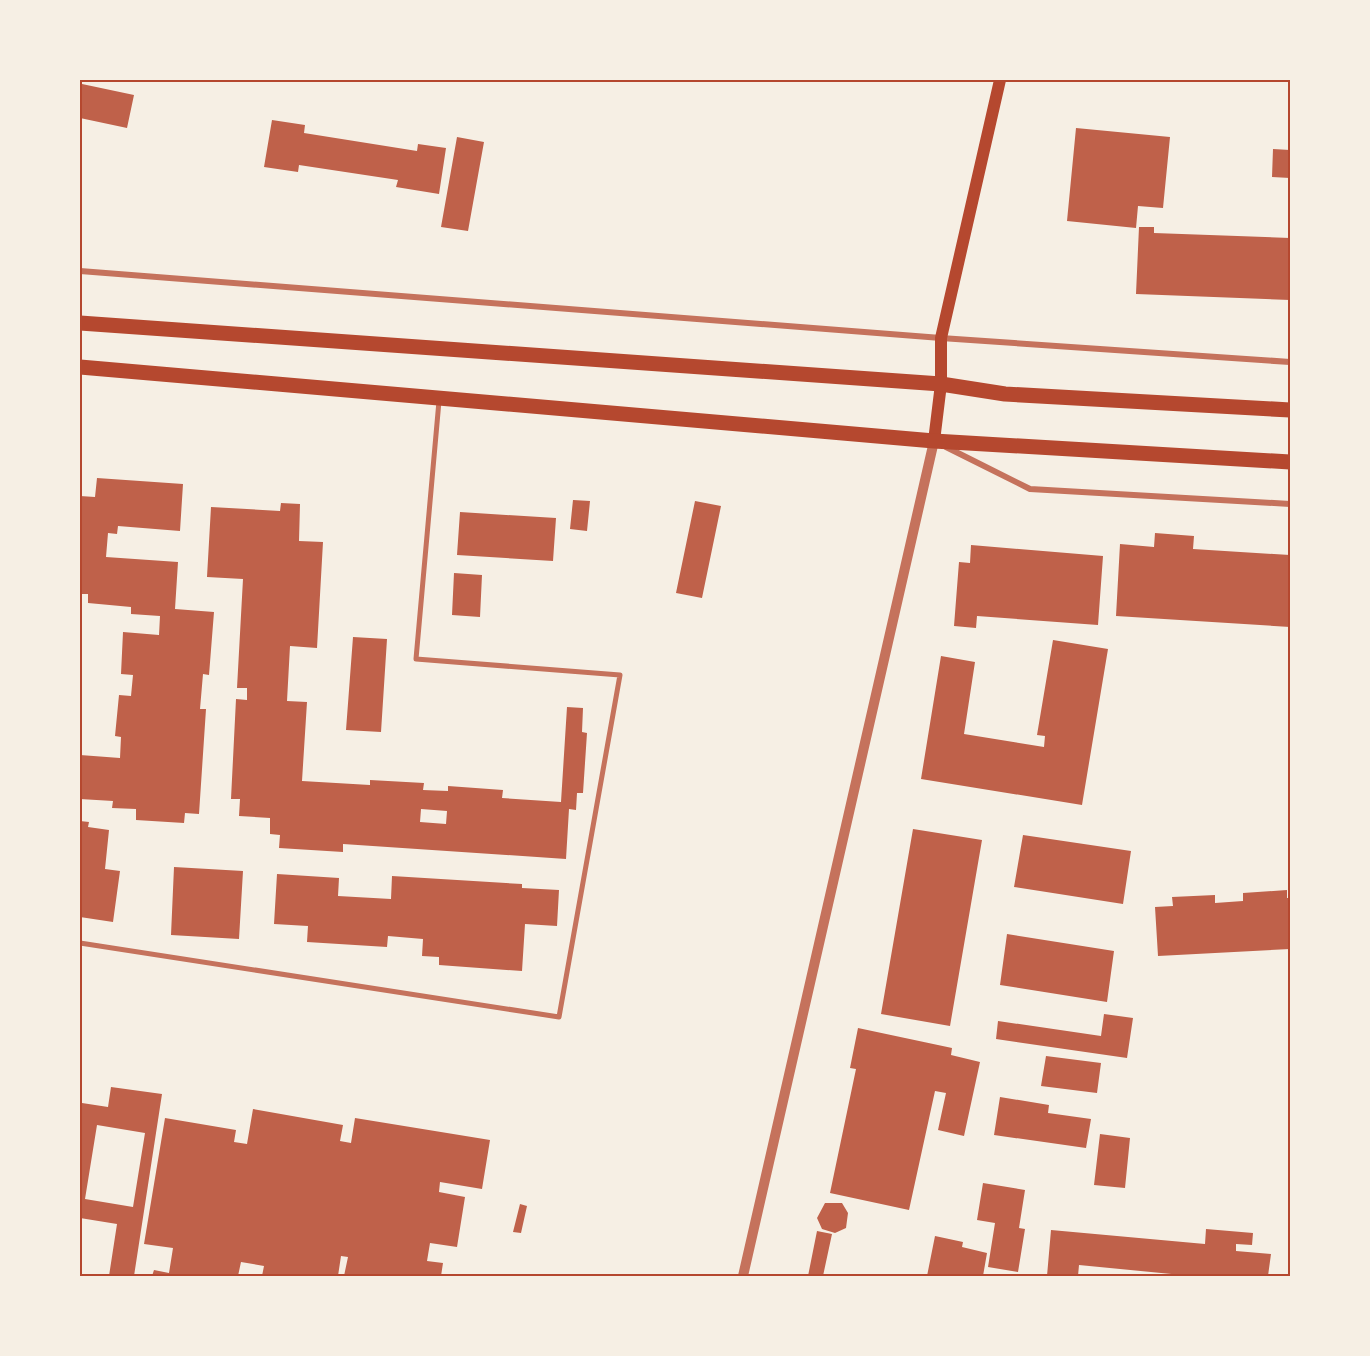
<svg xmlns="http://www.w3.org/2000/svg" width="1370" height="1356" font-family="Figtree,sans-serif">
  <rect width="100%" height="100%" fill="#f6efe4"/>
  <!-- building -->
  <path fill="#bf614a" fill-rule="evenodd" d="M82,84l52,11 -7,33 -47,-10v-22z
    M272,120l33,5 -1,8 113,18 1,-7 28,4 -7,46 -43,-7 2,-7 -99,-15 -1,7 -34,-5z
    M1076,128l94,9 -7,71 -25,-2 -2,22 -69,-7z
    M457,137l27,5 -16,89 -27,-4z
    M1273,149l17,1v28l-18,-1z
    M1139,227h15v6l136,5v62l-154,-6z
    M97,478l86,6 -3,47 -62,-5 -1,8 -9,-1 -2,24 72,5 -3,47 39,3 -5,63 -6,-1 -3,35h6l-7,105 -14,-1 -1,10 -48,-3v-11l-24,-1 1,-7 -33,-2v-44l40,3 1,-21 -6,-1 4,-41 12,1 2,-21 -12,-1 2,-42 36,3 1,-19 -29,-2v-7l-43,-4v-9h-8v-98l15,1z
    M573,500l17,1 -3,30 -17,-2z
    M695,501l26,5 -19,92 -26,-5z
    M281,503l19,1 -1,37 24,1 -6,106 -27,-2 -3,55 20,1 -5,79 68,4v-5l54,3 -1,7 25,1v-5l55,4 -1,8 59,4 6,-95 16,1 -1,24 5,1 -4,60h-6l-1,17 -7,-1 -3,50 -223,-15v8l-64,-4 1,-13 -10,-1v-16l-31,-2 1,-17h-9l5,-100 11,1v-12h-10l6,-109 -36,-2 4,-70 69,4zM421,809l26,2 -1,13 -26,-2z
    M460,512l96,6 -3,43 -96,-6z
    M1155,533l39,3 -1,13 97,6v72l-174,-11 4,-72 34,3z
    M971,545l132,11 -5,69 -121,-9 -1,12 -22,-2 5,-64 11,1z
    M454,573l28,2 -2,42 -28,-2z
    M353,637l34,2 -6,93 -35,-2z
    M1053,640l55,9 -26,156 -161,-26 20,-123 34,6 -11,72 80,13 1,-11 -8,-1z
    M80,821l9,1 -1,5 21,3 -4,39 15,2 -7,51 -33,-5z
    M913,829l69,11 -32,186 -69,-12z
    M1023,835l108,16 -8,53 -109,-17z
    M174,867l69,4 -4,68 -68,-4z
    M277,874l62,4 -1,18 53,3 1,-23 130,8v4l37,2 -2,36 -32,-2 -3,47 -83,-6v-8l-17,-1 1,-17 -35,-3 -1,11 -80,-5 1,-16 -34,-2z
    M1287,890v8h3v51l-132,7 -3,-49 18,-1 -1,-9 43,-2v8l28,-2v-8z
    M1007,934l107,17 -7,51 -107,-17z
    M1104,1014l29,4 -6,40 -131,-19 2,-18 103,15z
    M858,1028l94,20 -1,7 29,7 -16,74 -26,-6 8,-37 -11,-2 -26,119 -79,-17 26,-124 -6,-1z
    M1046,1056l55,7 -4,30 -56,-7z
    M111,1087l51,7 -28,182h-25l8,-52 -37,-6v-100l2,-15 26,4zM97,1125l48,8 -12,74 -48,-8z
    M1000,1097l49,8 -1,8 43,6 -5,29 -92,-13z
    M253,1109l90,16 -3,16 11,2 4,-25 135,22 -8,49 -42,-7 -1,10 26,5 -8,50 -27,-4 -3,18 16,2 -2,13h-97l4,-19 -7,-1 -3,20 -25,-2 -1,2h-50l2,-10 -23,-4 -3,14h-86l2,-6 15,3 4,-25 -29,-4 21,-126 71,12 -2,12 13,2z
    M1100,1134l30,4 -5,50 -31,-3z
    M983,1183l42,7 -6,38 6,1 -7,43 -30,-5 7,-44 -18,-3z
    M825,1203h17l6,10 -2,15 -11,5 -13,-4 -5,-11z
    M520,1204l7,2 -6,27 -8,-1z
    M1206,1229l47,4 -1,12 -16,-1v7l35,3 -3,22h-76l-113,-11 -1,11h-31l4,-46 154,14z
    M817,1231l15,3 -9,42h-15z
    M935,1236l28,6 -1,5 25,6 -4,23h-56z"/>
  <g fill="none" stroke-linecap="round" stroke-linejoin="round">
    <!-- pedestrian -->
    <path stroke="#c5725c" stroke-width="5" d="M80,943l479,74 61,-342 -204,-16 23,-258"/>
    <!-- minor -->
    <path stroke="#c5725c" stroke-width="6" d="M80,271l861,67 349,24
      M946,447l84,42 260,15"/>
    <!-- tertiary -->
    <path stroke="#c5725c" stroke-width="10" d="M743,1276l191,-835"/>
    <!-- secondary -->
    <path stroke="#b5482f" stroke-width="12" d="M934,441l7,-57v-46l59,-258"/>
    <!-- primary -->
    <path stroke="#b5482f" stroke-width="15" d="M80,323l861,61 64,10 285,16
      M80,367l854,74 356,21"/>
  </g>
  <!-- border -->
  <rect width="1370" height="1356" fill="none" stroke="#f6efe4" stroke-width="162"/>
  <rect x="81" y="81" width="1208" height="1194" fill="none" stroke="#b5482f" stroke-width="2"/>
</svg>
